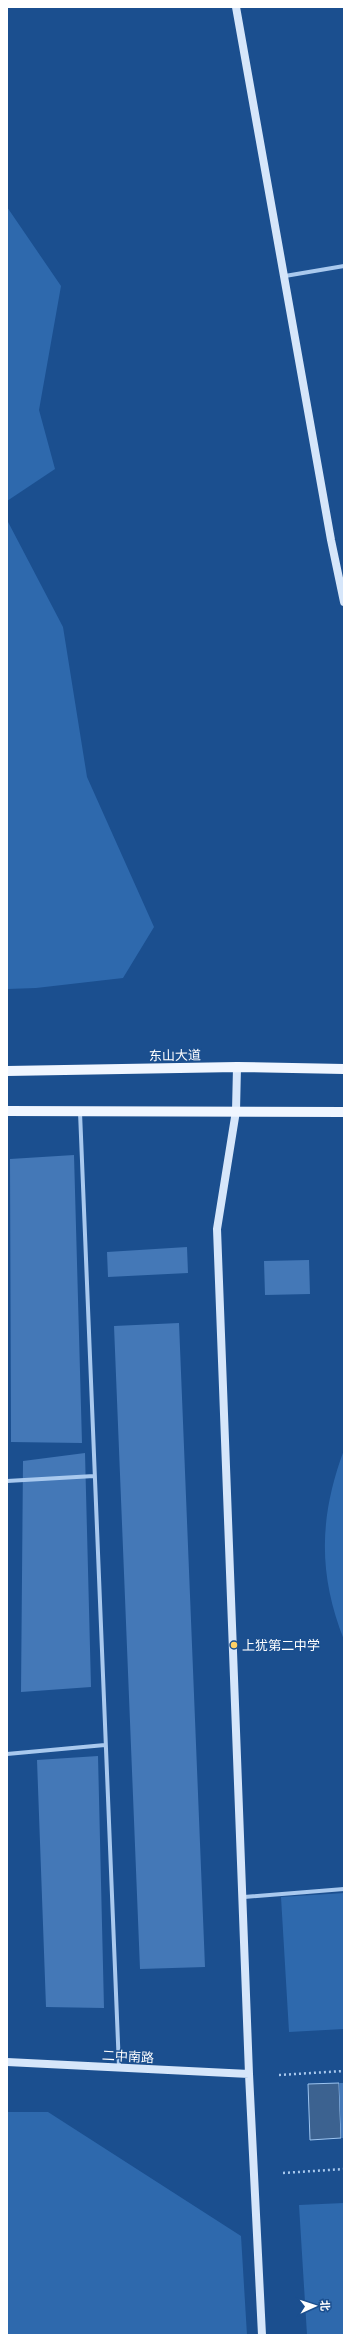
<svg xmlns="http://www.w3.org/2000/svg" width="351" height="2342" font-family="Lato,'Noto Sans SC',sans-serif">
  <rect width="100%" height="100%" fill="#1b4f8f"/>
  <!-- green -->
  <path fill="#2e69ad" d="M7,207l54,79 -22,124 16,59 -48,32z
    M7,520l56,107 24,150 67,150 -31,51 -87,10 -29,1z
    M344,1450v190c-26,-66 -25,-123 0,-190z
    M344,1893v136l-55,3 -8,-135z
    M7,2112h41l193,124 6,99h-240z
    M344,2203v132h-37l-8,-130z"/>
  <!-- water -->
  <path fill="#3c6290" stroke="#9cc4f0" d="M339,2083l2,55 -31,2 -2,-56z"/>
  <!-- building -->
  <path fill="#4478b7" d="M74,1155l8,288 -71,-1 -1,-283z
    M187,1247l1,26 -80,4 -1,-25z
    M309,1260l1,34 -45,1 -1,-34z
    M179,1323l26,644 -65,2 -26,-643z
    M85,1453l6,234 -70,5 2,-231z
    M98,1756l6,252 -58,-1 -9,-247z
    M339,2083h5v55h-3z"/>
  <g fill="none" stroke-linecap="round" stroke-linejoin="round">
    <!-- path -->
    <path stroke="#a9c9ee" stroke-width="2.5" stroke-dasharray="2 3" stroke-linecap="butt" d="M279,2075l65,-4
      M283,2173l61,-4"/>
    <!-- street -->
    <path stroke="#a9c9ee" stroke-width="4" d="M285,276l59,-10
      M80,1112l39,955
      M7,1481l87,-5
      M7,1754l98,-9
      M244,1897l100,-8"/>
    <!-- secondary -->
    <path stroke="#d6e6fa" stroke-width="8" d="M236,7l95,533 13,62
      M237,1067l-1,44 -19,118 32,845 13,261
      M7,2062l242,12"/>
    <!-- primary -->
    <path stroke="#f0f6ff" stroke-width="10" d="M7,1071l230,-4 107,2
      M7,1111l337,1"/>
  </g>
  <!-- markers -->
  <circle fill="#ffd166" stroke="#1b4f8f" stroke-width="1.5" cx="234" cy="1645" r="4"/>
  <g text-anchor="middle" stroke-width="3" stroke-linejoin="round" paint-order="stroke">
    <!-- street labels -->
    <g font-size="13" fill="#fff" stroke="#1b4f8f">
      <text transform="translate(175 1055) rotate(-1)" y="5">东山大道</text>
      <text transform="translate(128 2056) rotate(3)" y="5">二中南路</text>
    </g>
    <!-- poi labels -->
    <g font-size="13" fill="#fff" stroke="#1b4f8f" text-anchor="start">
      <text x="242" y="1650">上犹第二中学</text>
    </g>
  </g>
  <!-- border -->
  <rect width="351" height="2342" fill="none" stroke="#ffffff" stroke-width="16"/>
  <!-- north arrow -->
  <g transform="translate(315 2306) rotate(87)" stroke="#1b4f8f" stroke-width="3" paint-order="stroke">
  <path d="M0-3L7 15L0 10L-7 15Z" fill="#ffffff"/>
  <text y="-6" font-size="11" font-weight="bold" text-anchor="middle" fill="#ffffff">北</text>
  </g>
</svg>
